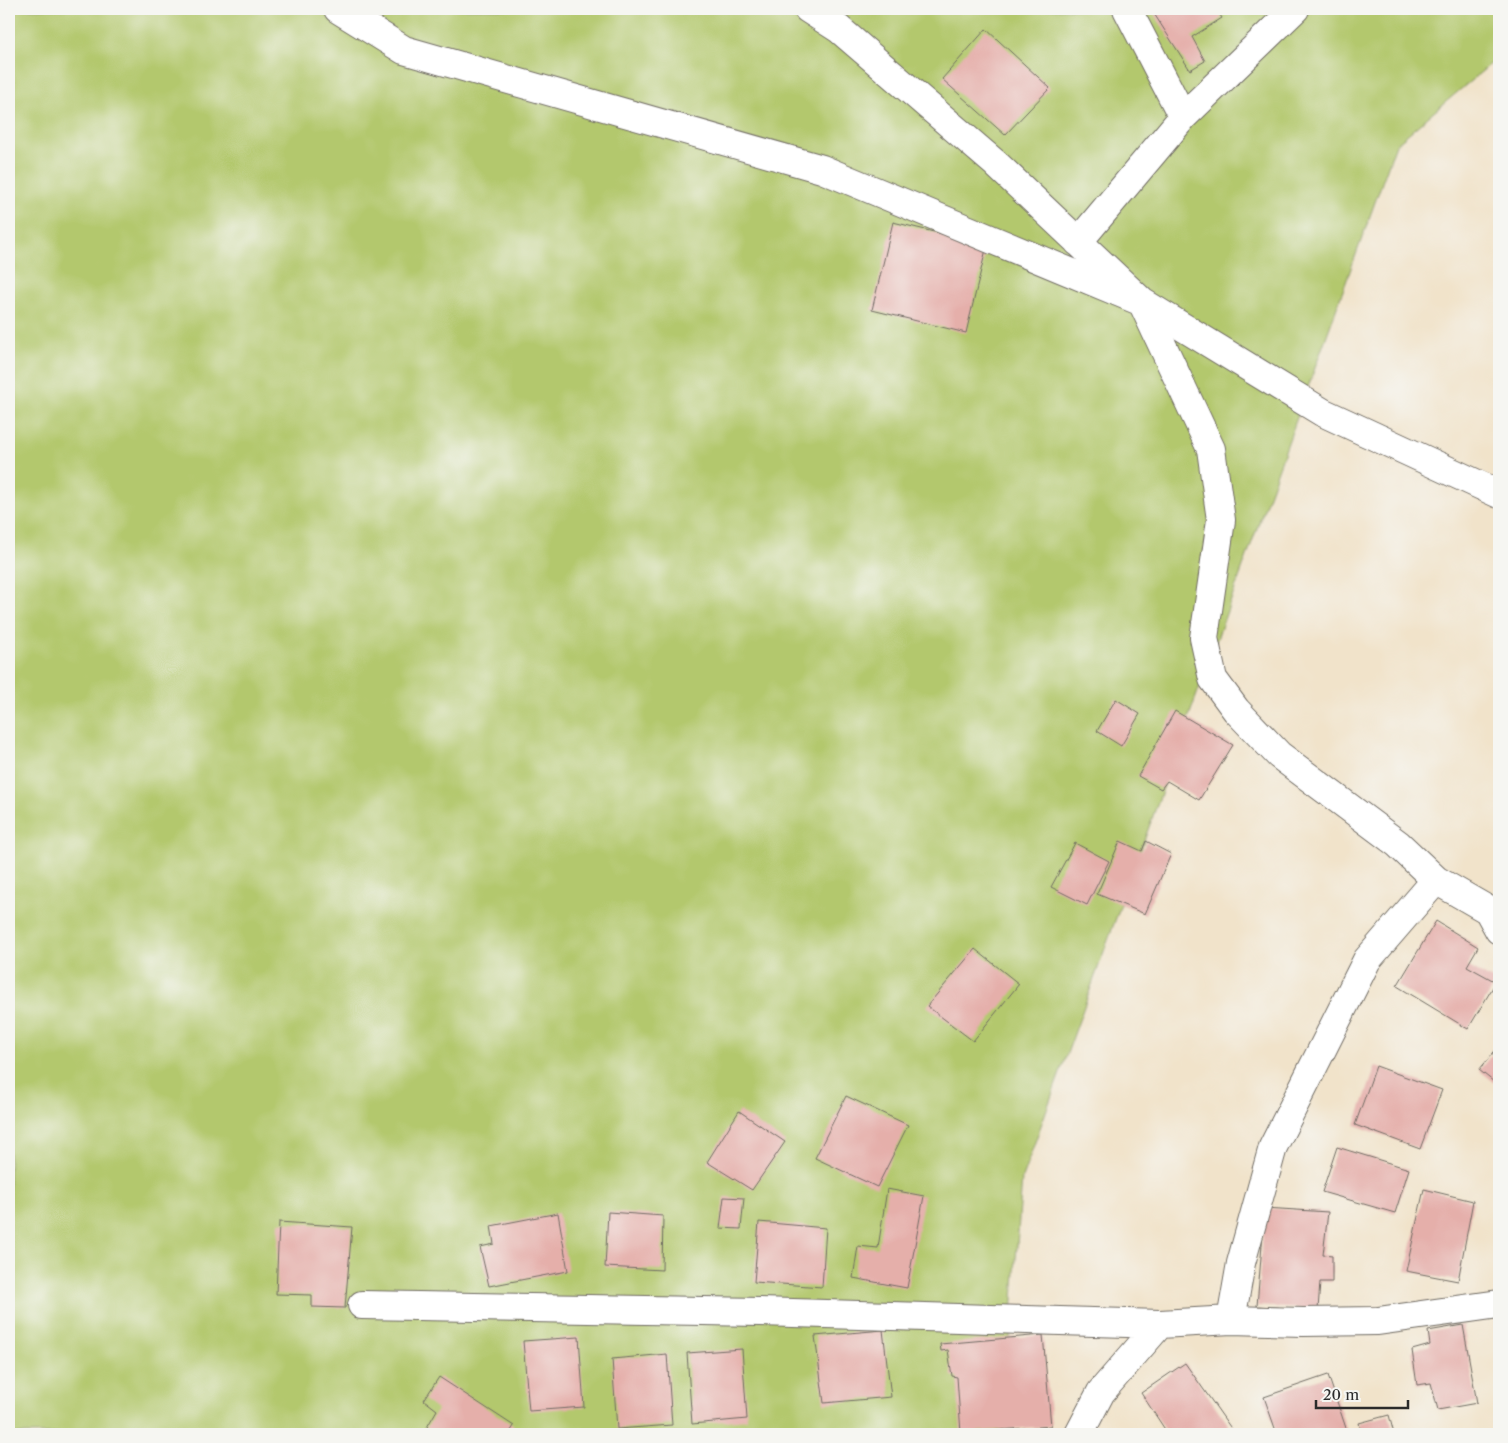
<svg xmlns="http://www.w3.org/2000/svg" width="1508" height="1443" font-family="'Libre Caslon Text',serif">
  <rect width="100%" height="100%" fill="#f6f6f2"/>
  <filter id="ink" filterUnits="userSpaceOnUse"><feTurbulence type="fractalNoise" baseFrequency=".02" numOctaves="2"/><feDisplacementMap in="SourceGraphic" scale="10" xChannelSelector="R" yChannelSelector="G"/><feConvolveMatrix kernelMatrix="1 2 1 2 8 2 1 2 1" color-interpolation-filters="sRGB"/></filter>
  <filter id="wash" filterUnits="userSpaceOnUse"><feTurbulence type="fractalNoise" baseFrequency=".0096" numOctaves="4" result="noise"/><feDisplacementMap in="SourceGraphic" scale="20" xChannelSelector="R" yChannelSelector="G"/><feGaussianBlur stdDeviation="1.12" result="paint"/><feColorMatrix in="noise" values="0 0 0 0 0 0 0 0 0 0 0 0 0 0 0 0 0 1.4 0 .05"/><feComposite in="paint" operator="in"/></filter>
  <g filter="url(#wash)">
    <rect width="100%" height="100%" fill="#f1e3ca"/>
    <!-- green -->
    <path fill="#b3c86d" stroke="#6f7a4c" d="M9,9h1490v48l-103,87 -374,1034 -19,256h-994z"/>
    <g id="blocks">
      <!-- building -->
      <path fill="#e5afaa" d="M1151,9h65l6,9 -30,19 13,24 -15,9z
        M986,29l64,59 -45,47 -63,-56z
        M893,222l94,23 -21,88 -94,-23z
        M1116,699l24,15 -19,32 -24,-15z
        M1175,711l58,34 -34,55 -32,-19 -6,8 -23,-13z
        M1120,841l22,10 4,-10 25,13 -26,60 -48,-20z
        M1075,843l34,18 -22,44 -36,-18z
        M1436,921l42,26 -11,19 29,16 -28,47 -71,-43z
        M975,949l44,35 -46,57 -46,-35z
        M1499,1046v40l-20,-16z
        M1376,1066l66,24 -22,59 -65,-24z
        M846,1096l62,29 -31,62 -62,-29z
        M739,1111l46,31 -33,48 -45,-28z
        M1337,1147l72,22 -14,44 -73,-21z
        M887,1189l37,7 -17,92 -54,-10 5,-32 20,2z
        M1424,1189l49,12 -15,80 -52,-10z
        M724,1197l20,1 -3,31 -21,-1z
        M1265,1208l63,4 -5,43 9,1v26h-12l-2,28 -61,-4z
        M608,1212l55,4 -1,54 -57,-3z
        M558,1213l10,58 -79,15 -9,-39 14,-3 -3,-18z
        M279,1222l73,5 -7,81 -33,-1v-12l-36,-1z
        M759,1222l67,6 -4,59 -68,-5z
        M1463,1325l14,78 -39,7 -7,-27 -14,2 -5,-35 18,-5 -2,-14z
        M883,1330l8,67 -67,6 -9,-67z
        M1043,1335l8,91 -90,7 -4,-56 -5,-1 -4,-26 -7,1 -1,-7z
        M579,1337l5,70 -55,4 -6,-70z
        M742,1349l5,70 -55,5 -5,-71z
        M667,1354l5,71 -55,4 -5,-70z
        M1185,1363l50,71h-67l-27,-41z
        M1328,1375l20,59h-71l-13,-37z
        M439,1377l75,49 -5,8h-86l14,-24 -13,-10z
        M1389,1415l5,19h-32l-3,-11z"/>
    </g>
  </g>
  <g filter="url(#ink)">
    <use href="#blocks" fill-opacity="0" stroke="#706b63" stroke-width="1"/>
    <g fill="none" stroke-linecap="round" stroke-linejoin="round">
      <defs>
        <path id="minor" d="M338,9l66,41 418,119 320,133 69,147 10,71 -17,118 9,41 23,31 43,45 119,89 38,36
          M808,9l31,20 157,135 146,138 180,110 177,82
          M1127,9l56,108
          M1078,242l105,-125 112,-108
          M362,1305l398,7 400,12 71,-4 10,-57 32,-116 94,-187 69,-80 52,30 11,20
          M1231,1320l72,2 75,-1 121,-17
          M1079,1434l22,-42 59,-68"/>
      </defs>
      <!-- minor casing -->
      <use href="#minor" stroke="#706b63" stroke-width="30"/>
      <!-- minor -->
      <use href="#minor" stroke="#fff" stroke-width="28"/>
    </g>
  </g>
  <!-- margin -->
  <rect width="1508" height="1443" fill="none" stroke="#f6f6f2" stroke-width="30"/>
  <!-- scale -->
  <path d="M1316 1400v8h92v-8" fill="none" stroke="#2b2b2b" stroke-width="2.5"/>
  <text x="1323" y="1400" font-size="15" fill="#2b2b2b" stroke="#f6f6f2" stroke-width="4" paint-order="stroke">20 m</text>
</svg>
